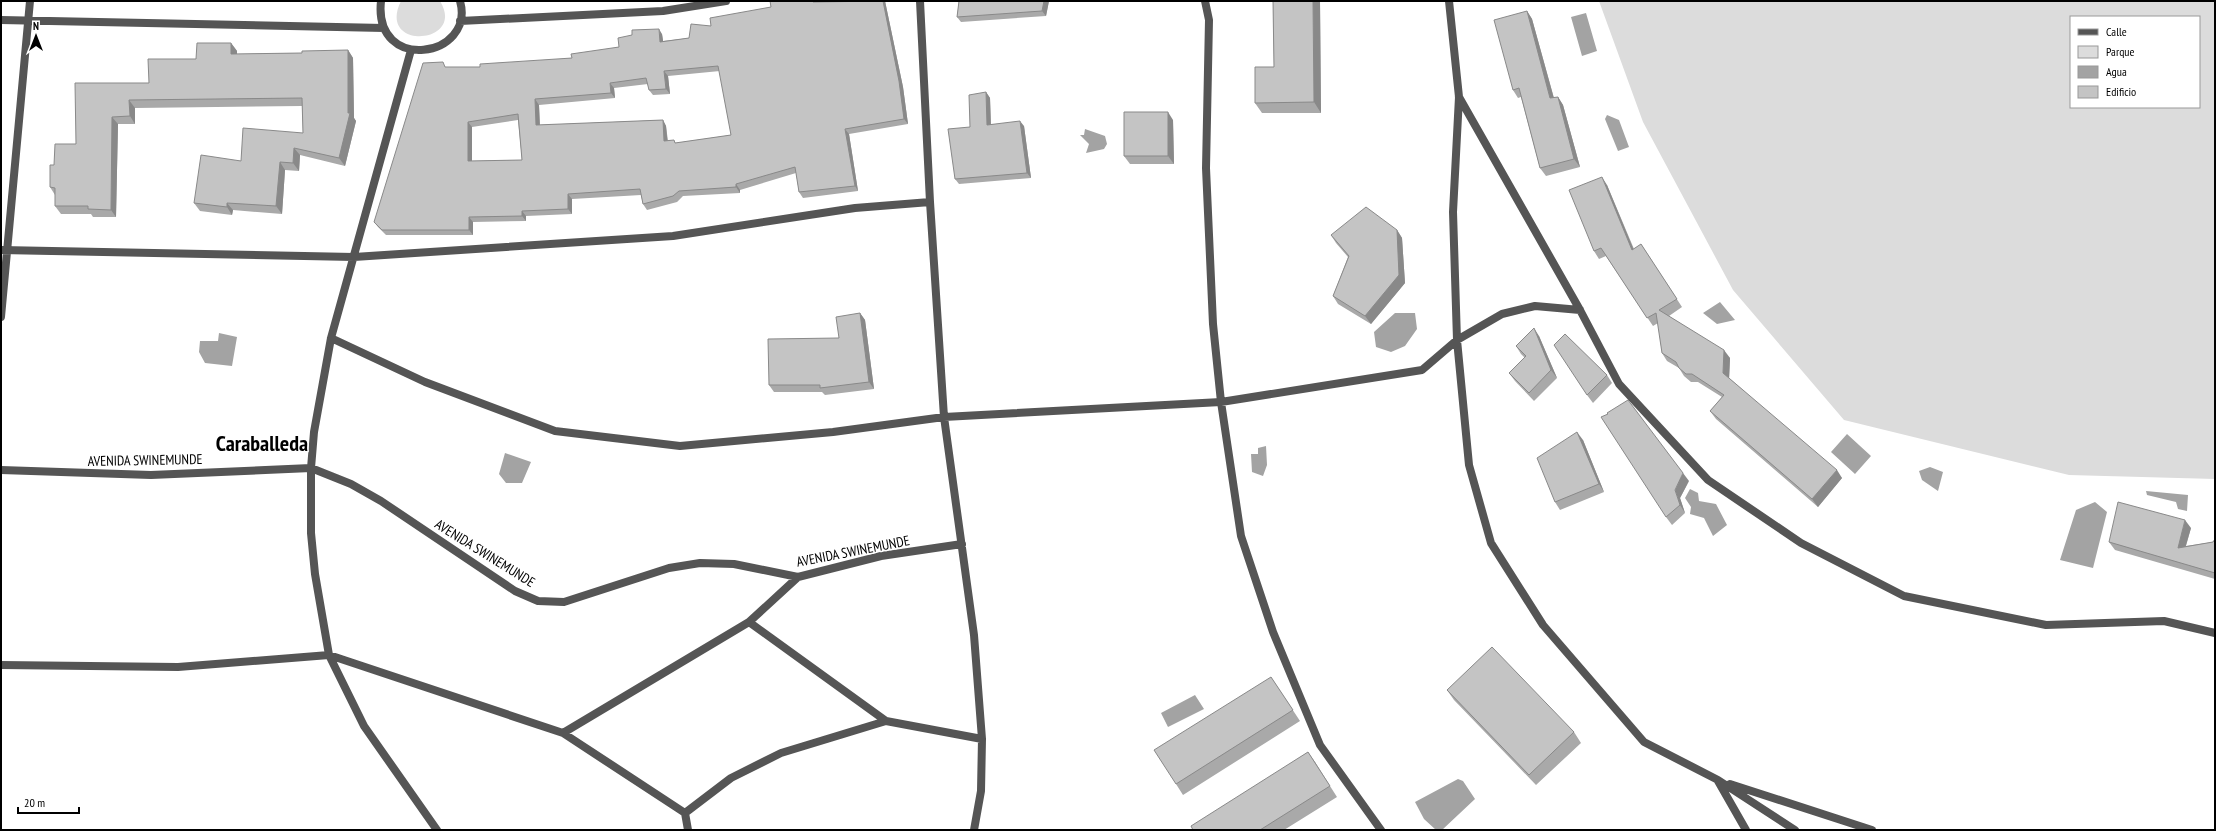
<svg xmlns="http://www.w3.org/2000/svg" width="2216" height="831" font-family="'PT Sans Narrow',sans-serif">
  <rect width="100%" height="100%" fill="#fff"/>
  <!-- green -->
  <path fill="#dcdcdc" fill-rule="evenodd" d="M401,1h39c27,44 -64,50 -39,0z
    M1599,1h616v478l-146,-4 -225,-55 -111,-130 -90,-168zM2071,17h128v90h-128z"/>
  <!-- water -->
  <path fill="#a3a3a3" d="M1586,13l11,38 -15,5 -11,-39z
    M1607,115l12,5 10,27 -11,4 -13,-32z
    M1085,129l20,7 2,8 -3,5 -18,4 3,-9 -9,-9h4z
    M1720,302l15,18 -18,4 -14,-11z
    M1395,313h20l2,16 -12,17 -14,6 -15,-5 -2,-15z
    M219,333l18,4 -5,29 -27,-3 -6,-11 1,-11h18z
    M1847,434l24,22 -16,18 -24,-22z
    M1266,446l1,19 -4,11 -11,-4 -1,-18h7v-6z
    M505,453l26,9 -9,21h-16l-7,-9z
    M1930,467l13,5 -5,19 -16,-11 -3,-9z
    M1690,489l8,4 1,8 17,3 11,21 -14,11 -9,-18 -14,-4 1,-7 -6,-9z
    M2146,491l42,4 -1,16 -9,-2 -2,-7 -29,-7z
    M2095,502l12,10 -14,56 -33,-8 16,-50z
    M1195,695l9,14 -36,18 -7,-14z
    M1458,779l5,2 12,18 -33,31h-6l-12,-11 -9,-17z"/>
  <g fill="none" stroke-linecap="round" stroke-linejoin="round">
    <!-- minor -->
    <path stroke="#555" stroke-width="8" d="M381,1c-8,73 95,57 79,0
      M920,1l10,201 14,215 30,218 8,104 -1,52 -7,39
      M1205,1l4,19 -3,148 7,156 8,78 20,134 32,96 47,113 61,85
      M1449,1l10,96 -6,115 4,128 12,125 22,78 52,82 101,117 74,38 77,50
      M1,20l383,8
      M460,21l203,-10 63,-10
      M411,50l-80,288 -17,94 -3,36v65l4,41 14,81 35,71 73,104
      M1459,97l121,213 39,74 89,96 93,63 103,53 142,29 118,-4 51,12
      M1,250l353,7 319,-21 182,-28 75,-6
      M1,317l29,-316
      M331,338l94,44 130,49 125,15 153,-14 111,-15 277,-15 201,-32 35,-30 45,-26 33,-8 45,4
      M1,470l150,5 160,-7 40,16 30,17 134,90 23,10 26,1 105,-34 31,-5 34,1 64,13 83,-21 81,-12
      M749,622l137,99 96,18
      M1,665l177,2 151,-12 234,78 122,80 3,17
      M563,733l186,-111 49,-45
      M1718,781l28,49
      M1730,784l142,46
      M685,813l46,-35 50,-25 105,-32"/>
  </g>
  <!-- wall -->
  <path fill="#a9a9a9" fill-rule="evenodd" d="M770,1h115l18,86 5,37 -59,10 9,57 -55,7 -4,-6 -3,-19 -56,17v3l-57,3 -6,6 -30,8 -4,-6 -2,-9 -69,4v15l-46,2v5l-53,1v13h-87l-8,-8 -4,-5 73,-155h33l92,-9 47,-11 43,-13 1,7 26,-3 22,-12 60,-19zM720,71l11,64 -55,8 -8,-2 -2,-15 -3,-6 -123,5 -1,-20 76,-7 -1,-10 34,-4 1,6 4,5 17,-1 -2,-18zM518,120l4,40 -50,1v-34z
    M959,1h90l-3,15 -85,6 -4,-5z
    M1273,1h47l1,112h-59l-7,-10 19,-36z
    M1527,11l5,8 22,79 4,-1 5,8 17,62 -34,9 -6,-8 -19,-71 -3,1 -5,-8z
    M231,43l6,8v3l65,-1 46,-3 5,8 1,60 2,3 -11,45 -45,-11 -1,16 -14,-1 -3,44 -49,-4 -1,5 -32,-4 -6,-8 47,-42 62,-28 -1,-27 -167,2v16h-17l-2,93h-23l-2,-3h-30l-6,-8v-11l-5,-8 4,-22 22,-21 73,-61z
    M986,92l4,6 1,26 33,2 7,52 -72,6 -4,-5 15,-52z
    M1173,120l1,44h-44l-6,-8z
    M1607,185l27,64 7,-5 41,63 -13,9 61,42 -1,20 113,100 -24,29 -102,-88 -6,-8 12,-14 -24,-15h-7l-7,-6 -5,-8 -12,-7 -5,-8 -4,-30 -5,3 -47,-70 -7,3 -5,-8z
    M1397,230l5,8 3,45 -34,41 -33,-20 -5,-8 15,-39 -12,-14 -5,-8z
    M860,313l5,7 9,69 -49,6 -3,-3h-48l-5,-7 70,-47z
    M1539,336l18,42 -23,23 -19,-20 -6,-8 16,-15 -4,-4 -5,-8z
    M1607,375l5,8 -19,20 -6,-8z
    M1583,440l21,52 -44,18 -5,-8z
    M1689,481l-9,17 5,15 -13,12 -6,-8z
    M2191,528l-5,18 27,-4 2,-3v40l-100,-29 -6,-8z
    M1271,677l29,44 -117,74 -7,-11z
    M1447,690l127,42 7,11 -45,42 -82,-85z
    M1308,752l29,45 -53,33h-91z"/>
  <!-- shaded-wall -->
  <path fill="#898989" d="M883,1h2l18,86 5,37 -4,-5z
    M1044,1h5l-3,15 -4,-5z
    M1313,1h7l1,112 -7,-11z
    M1527,11l5,8 24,87 -6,-8z
    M659,29l3,5 2,13 -4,-5z
    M231,43l6,8v11l-6,-8z
    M348,50l5,8 1,60 2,3 -11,45 -6,-8 9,-45z
    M664,71l4,5 2,18 -4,-5z
    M610,83l4,5 1,10 -4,-5z
    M986,92l4,6 1,32 -4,-5z
    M1558,97l5,8 17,62 -6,-8z
    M535,99l4,6 1,26 -4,-6z
    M129,100l6,8v16l-5,-8z
    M1168,112l5,8 1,44 -6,-8z
    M112,117l6,7 -2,93 -5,-7z
    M663,120l3,6 2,21 -4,-6z
    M1020,121l4,5 7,52 -4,-5z
    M468,122l4,5v40l-4,-6z
    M845,129l4,5 9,57 -3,-5z
    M294,148l6,7 -1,16 -6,-8z
    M280,162l5,8 -3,44 -6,-8z
    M1602,177l5,8 30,73 -5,-8z
    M736,184l4,6v3l-4,-6z
    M568,194l4,5v15l-4,-5z
    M227,203l6,7 -1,5 -5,-8z
    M522,211l4,5v5l-4,-5z
    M469,217l4,5v13l-4,-5z
    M1397,230l5,8 3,45 -34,41 -6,-8z
    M860,313l5,7 9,69 -5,-7z
    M1534,328l5,8 18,42 -6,-8z
    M1724,350l6,8 -1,23 -6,-8z
    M1577,432l6,8 21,52 -5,-8z
    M1837,470l5,8 -24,29 -6,-8z
    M1683,473l6,8 -9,17 5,15 -5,-8 -5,-15z
    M2185,520l6,8 -8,27 -5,-7z
    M1308,752l7,10 22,35 -7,-11z"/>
  <!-- building -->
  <path fill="#c4c4c4" stroke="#898989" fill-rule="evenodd" d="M770,1h43v1l70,-1 16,80 5,38 -59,10 10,57 -56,6 -4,-25 -59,17v3l-57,4 -6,5 -30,8 -3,-15 -72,5v15l-46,2v5l-53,1v13h-87l-8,-8 49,-159 20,-1 2,5h35v-3l92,-6 -1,-4 48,-7 -1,-9 14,-3v-5l27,-1 1,13 29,-4 2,-14 20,2 -1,-8 61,-11zM718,66l13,69 -56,8 -1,-3 -10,1 -1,-21 -127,5 -1,-26 76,-6 -1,-10 36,-5 3,12 17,-1 -2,-18zM518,114l4,46 -54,1v-39z
    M959,1h85l-2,10 -85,6z
    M1273,1h40l1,101 -59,1v-36h19z
    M1527,11l23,87 8,-1 16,62 -34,9 -21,-80 -6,2 -19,-70z
    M197,43h34v11l71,-1v-2l46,-1v63h2l-11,45 -45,-10 -1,15 -13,-1 -4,44 -49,-3v4l-33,-4 7,-48 40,6 2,-33 60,5 -1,-35 -173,2 1,16 -18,1 -1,93 -23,-1v-3h-33v-18l-5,-1v-22h4l1,-21h21l-1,-61h74l-1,-24h48z
    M986,92l1,33 33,-4 7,52 -72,6 -7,-50 22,-2 -1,-32z
    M1124,112h44v44h-44z
    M1602,177l30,73 9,-6 36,55 -18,11 65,40 -1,23 114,97 -25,29 -102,-88 14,-16 -32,-21h-6l-7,-6 -3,-6 -14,-9 -6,-40 -9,5 -46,-70 -7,3 -25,-61z
    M1366,207l31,23 2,45 -34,41 -32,-20 16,-40 -18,-21z
    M860,313l9,69 -49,6v-3h-51l-1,-46 71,-1 -3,-21z
    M1534,328l17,42 -22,23 -20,-20 17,-17 -10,-10z
    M1565,334l42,41 -20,20 -33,-50z
    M1628,400l55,73 -8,17 5,15 -14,12 -65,-100 7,-3 -1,-1z
    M1577,432l22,52 -44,18 -18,-44z
    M2118,502l67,18 -7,28 35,-6 2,-3v34l-106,-31z
    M1492,647l82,85 -45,43 -82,-85z
    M1271,677l22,33 -117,74 -22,-34z
    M1308,752l22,34 -70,44h-67l-2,-4z"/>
  <g text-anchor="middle" stroke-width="3" stroke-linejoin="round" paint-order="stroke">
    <!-- street labels -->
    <g font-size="14" fill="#000" stroke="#fff">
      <text transform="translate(145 460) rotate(-1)" y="5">AVENIDA SWINEMUNDE</text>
      <text transform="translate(853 551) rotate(-11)" y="5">AVENIDA SWINEMUNDE</text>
      <text transform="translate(485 553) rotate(32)" y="5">AVENIDA SWINEMUNDE</text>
    </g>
    <!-- town labels -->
    <g font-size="22" font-weight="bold" fill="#000" stroke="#fff">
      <text x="262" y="451">Caraballeda</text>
    </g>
  </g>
  <!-- border -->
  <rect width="2216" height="831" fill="none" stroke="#000000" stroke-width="4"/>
  <!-- legend -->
  <rect x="2070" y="16" width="130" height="92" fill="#ffffff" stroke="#999999"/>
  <rect x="2078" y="29" width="20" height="6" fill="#555555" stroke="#999999"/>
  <text x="2106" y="36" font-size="12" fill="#000000">Calle</text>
  <rect x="2078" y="46" width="20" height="12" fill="#dcdcdc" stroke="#999999"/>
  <text x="2106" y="56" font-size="12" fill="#000000">Parque</text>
  <rect x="2078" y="66" width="20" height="12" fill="#a3a3a3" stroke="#999999"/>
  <text x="2106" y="76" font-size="12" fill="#000000">Agua</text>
  <rect x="2078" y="86" width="20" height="12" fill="#c4c4c4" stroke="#999999"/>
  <text x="2106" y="96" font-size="12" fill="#000000">Edificio</text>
  <!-- north arrow -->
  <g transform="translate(36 36)" stroke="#ffffff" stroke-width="3" paint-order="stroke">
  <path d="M0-3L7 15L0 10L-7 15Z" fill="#000000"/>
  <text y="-6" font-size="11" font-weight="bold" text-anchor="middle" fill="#000000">N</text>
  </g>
  <!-- scale -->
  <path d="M18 807v6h61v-6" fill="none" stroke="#000000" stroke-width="2"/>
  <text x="24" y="807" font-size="12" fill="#000000" stroke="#ffffff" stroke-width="3" paint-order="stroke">20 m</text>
</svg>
